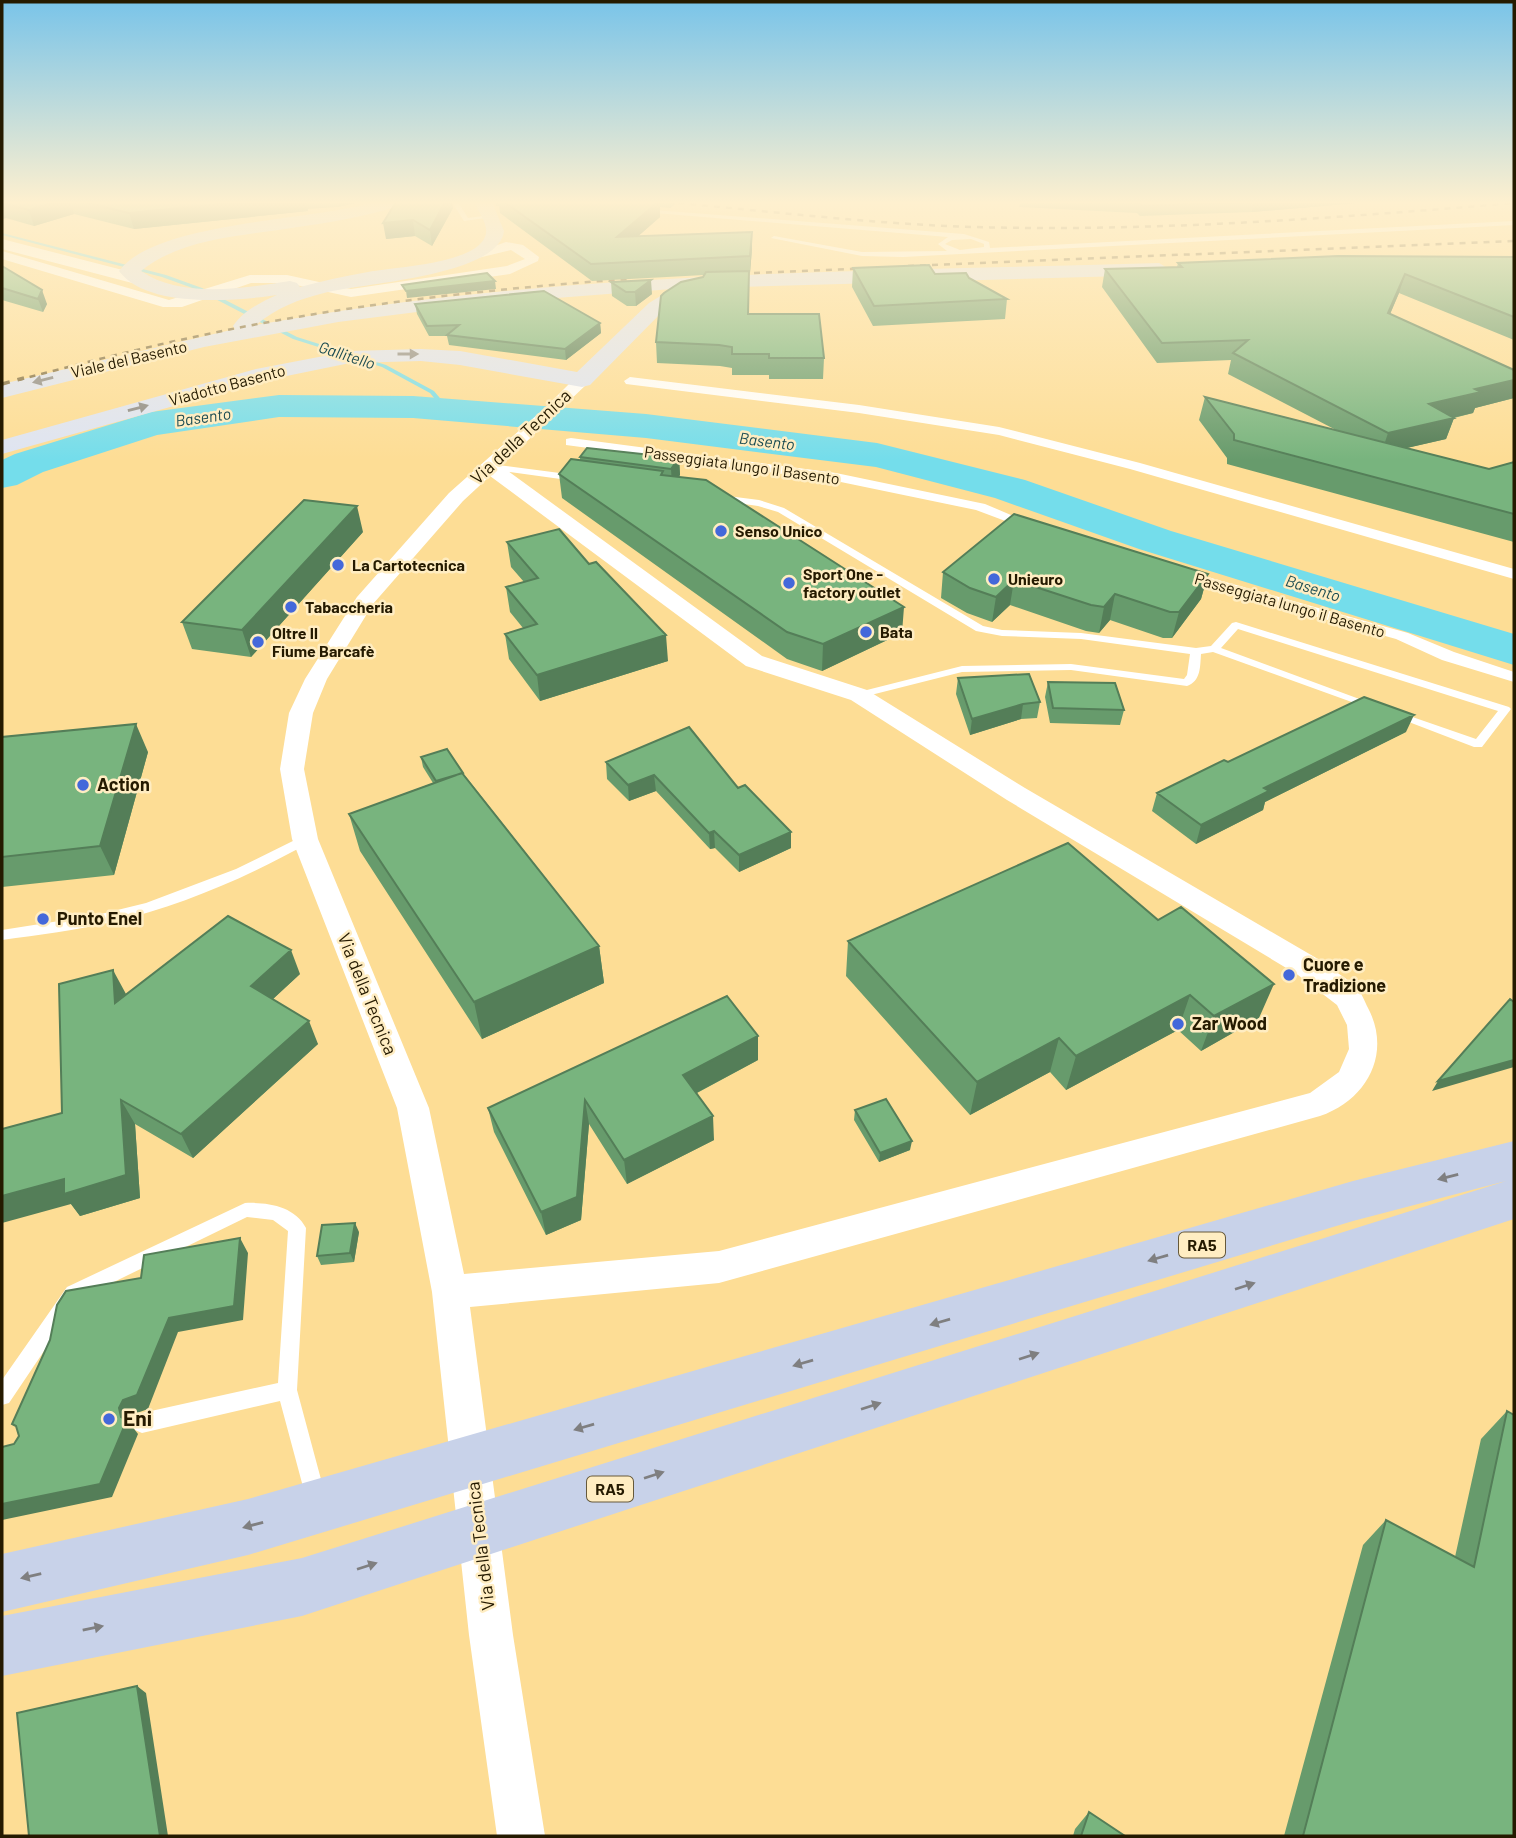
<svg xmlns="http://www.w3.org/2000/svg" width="1516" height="1838" font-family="Barlow,sans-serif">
  <rect width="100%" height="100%" fill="#fddd95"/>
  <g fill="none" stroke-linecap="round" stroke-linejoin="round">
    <!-- stream -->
    <path fill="#74ddeb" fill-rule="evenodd" d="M2,233l164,42 36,13 95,49 89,28 48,26 16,19 -5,1 -15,-18 -48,-26 -89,-28 -95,-49 -36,-13 -160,-42z"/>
    <!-- river -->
    <path fill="#74ddeb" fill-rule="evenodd" d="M279,395l134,1 233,18 231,29 148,37 146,51 343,103v31l-375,-116 -144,-51 -119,-31 -230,-29 -233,-20 -134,-1 -122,18 -114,37 -26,13 -15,3v-28l13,-6 136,-42z"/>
    <!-- service -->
    <path fill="#fff" fill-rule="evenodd" d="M452,202h6l10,16 22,-3 3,2 -29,4z
      M641,209l323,25 25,8 1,6 524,-27v4l-611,32 -41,-1 -91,-18 3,-2 88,16 85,-1 -9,-7 10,-7 -305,-25zM971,239l13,5v3l-24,3 -15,-6 7,-4z
      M490,464l85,11 5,3 -5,3 -88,-12v-4z
      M720,495l39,5 25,8 199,118 19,4 79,3 115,15 15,-2 21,-23 4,-1 273,85 2,2 -29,38h-8l-86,-33 6,-4 4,2 78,27 22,-28 -260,-82 -17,19 160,59 -6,4 -4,-2 -158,-57 -12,2c-1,13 0,27 -14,32l-116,-16 -109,2 -103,26 -4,-1v-4l107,-27 109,-2 113,15 3,-4 3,-21 -109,-15 -79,-3 -26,-5 -198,-119 -20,-6 -41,-6 -2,-2z
      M305,835l7,4 -2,3c-62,35 -129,64 -198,80 -36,8 -73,13 -110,18v-10l95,-15 49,-12 90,-34z
      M245,1203c22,-1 50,3 61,25l-9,162 29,108 -3,7 -7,3 -7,-3 -3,-7 -26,-97 -138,32 -7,-3 -3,-7 3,-7 7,-3 136,-30 10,-152 -15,-11 -26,-3 -168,82 -70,104 -7,2v-25l65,-93z"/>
    <!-- pedestrian -->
    <path fill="#fff" fill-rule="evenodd" d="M630,377l229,28 140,22 141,36 374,106v10l-384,-110 -131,-34 -140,-22 -233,-29 -2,-3z
      M571,438l265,35 149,31 57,24 -7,4 -59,-22 -140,-29 -270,-36v-6z
      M1179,569l229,64 46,19 60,20v10l-72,-22 -46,-21 -222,-62 -3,-3z"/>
    <!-- minor -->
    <path fill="#fff" fill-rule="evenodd" d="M506,242l17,3 16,12 -1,4 -28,13 -159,23 -64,-14h-36l-69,24h-19l-161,-48v-8l167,49 81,-25h37l64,14 156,-23 18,-7 -14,-9 -33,8 -7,-4z
      M582,375l8,5 -2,3 -87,83 261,190 105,34 158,98 293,171c13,10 29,19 40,30 4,5 7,13 10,19 24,45 -1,92 -48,108l-601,167 -249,24 43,328 32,201h-48l-28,-201 -37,-343 -35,-184 -105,-269 -12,-70 9,-56 16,-34 52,-82 92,-104 98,-87 29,-29zM490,476l256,190 105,34 156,100 291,175 39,30 10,20 2,24 -10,23 -29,21 -591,158 -255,23 -35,-166 -111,-269 -14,-70 9,-56 14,-34 46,-75 90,-103z"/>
    <!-- tertiary -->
    <path fill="#fff" fill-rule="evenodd" d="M2,239l140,36 3,4 -9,5 -134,-35z"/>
    <!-- primary -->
    <path fill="#dee4f2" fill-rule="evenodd" d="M374,202h26l-2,4c-35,11 -70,17 -107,22 -50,8 -109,10 -150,43 40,28 104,17 149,10l7,2 3,4c22,-6 45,-11 68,-15 26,-5 106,-8 117,-35 5,-12 -7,-24 -10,-35h17l12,29c-5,45 -142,52 -180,62 -25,6 -48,15 -68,32 298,-55 601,-53 903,-62l10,6 -10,6 -454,13 -2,6 -22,5 -18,12 -73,74 -8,2 -122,-22 -39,-4 -71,2 -83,17 -265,74v-14l254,-71 94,-18 71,-2 39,2 117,21 72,-69 23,-14 -192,15 -142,18 -134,25 -202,51v-14l233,-55 -2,-3c10,-15 28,-24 44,-31 -41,6 -130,14 -158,-24 37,-50 194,-50 255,-69z"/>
    <!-- motorway -->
    <path fill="#c8d2e9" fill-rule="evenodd" d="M1514,1141v78l-1212,397 -300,60v-60l300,-58 1204,-377 -153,40 -1105,334 -246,57v-58l246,-55 1105,-318z"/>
    <!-- rail-far1 -->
    <path stroke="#7f6b3e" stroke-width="2.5" stroke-dasharray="6 6" stroke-linecap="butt" d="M678,203c99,9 197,21 296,24 180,5 360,-9 540,-24
      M908,266l606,-25
      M730,274l144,-6
      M18,380c61,-16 123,-32 185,-45 141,-30 283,-46 426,-56"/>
    <!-- rail -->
    <path stroke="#7f6b3e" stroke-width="3.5" stroke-dasharray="8 8" stroke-linecap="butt" d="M2,384l22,-6"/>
  </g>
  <!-- wall -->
  <path fill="#679b6c" d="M2,202h359l-24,5 -29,2v2l-174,18 -60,-15 -40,12 -28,-8 -4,1z
    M396,202l57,6 -21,38 -17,-10 -29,3z
    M495,202h182l-7,6 -10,-1v10l-22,19 114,13 -2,24h-1l-1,41 76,44 -1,21h-54v-4h-37v-7l-12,-2 -63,-3 -1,-21 48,-67 -112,6 -92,-68 -1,-7h-3z
    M1020,202h350l-118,10 -112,4 -3,-3 -118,-6z
    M1514,257v83l-115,-47 -9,21 124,56v28l-39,10 -2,5 -19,5 -8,21 -40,9 83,21 25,-7v80l-287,-78v-6l-28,-38 6,-23 131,33 -108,-56 3,-14 -74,3 -55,-76 3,-18 72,-2 1,-4z
    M2,266l45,38 -4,8 -41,-12z
    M853,268l116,10 38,21 -2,20 -132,7 -21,-39z
    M611,282l41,12 -16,12h-9l-15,-10z
    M415,304l185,19 1,10 -35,27 -117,-15 -2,-9h-18l-12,-22z
    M580,457l99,1 1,17 -2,2 224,156 -80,38 -35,-12 -225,-161 -3,-24 21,-14z
    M363,532l-112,125 -59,-8 -10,-27z
    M507,542l82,22 79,97 -128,40 -31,-42 -4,-25 18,-6 -13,-16 -4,-25 18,-5 -13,-15z
    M943,572l265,2 -7,25 -29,39h-9l-53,-18 -11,13 -13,-2 -76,-26 -18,17 -25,-9 -26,-15z
    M958,678l82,24 -3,16 -16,1 -51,16 -14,-41z
    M1048,682l76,28 -4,15 -70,-2 -5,-26z
    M1406,732l-141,70 -2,8 -67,34 -44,-33 5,-18 71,-31z
    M2,737l146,15 -34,123 -112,12z
    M421,757l42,16 136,173 5,37 -122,56 -122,-188 -11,-37 84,-31 -10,-16z
    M606,762l132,26 53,44v16l-52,24 -24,-24 -5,1 -54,-58 -27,10 -22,-22z
    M1068,843l191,175 -58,33 -23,-21 -112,60 -16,-18 -80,43 -124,-139 2,-35z
    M300,974l-27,25 45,45 -125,114 -58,-34 5,74 -60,18 -9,-12 -9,-91 64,-118z
    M758,1060l-61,33 17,47 -87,44 -38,-60 -8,96 -35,15 -52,-103 -6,-24z
    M855,1110l55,40 -31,12 -25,-42z
    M359,1232l-5,30 -33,3 -4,-9z
    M1507,1411l7,425h-230l79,-291 23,-25 69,37 26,-118z
    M1089,1812l36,24h-52l2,-7z"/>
  <!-- shaded-wall -->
  <path fill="#547e58" d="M55,202h15l4,12 -40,12 -5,-16z
    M242,202h65l1,9 -174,18 -5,-16z
    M336,202h25l-24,5z
    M445,202h7l1,6 -21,38 -2,-16z
    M658,202h2v15l-42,37 -1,-17z
    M670,202h7l-7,6z
    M1254,202h116l-118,10z
    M2,207l4,11 -4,1z
    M413,220l2,16 -29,3 -3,-16z
    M752,232v17l-2,24v-17z
    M1405,274l-6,19 -17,40 6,-20z
    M651,280l1,14 -16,12 -1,-14z
    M495,281l1,8 -89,9 -1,-7z
    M42,290l5,14 -4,8 -5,-13z
    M600,323l1,10 -35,27 -1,-11z
    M1514,380v18l-39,10 -2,5 -52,12 8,-21 46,-15z
    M1454,418l-8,21 -65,15 7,-21z
    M679,458l1,17 -8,11 -1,-17z
    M357,506l6,26 -112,125 -9,-27z
    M1208,574l-7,25 -29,39 7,-26z
    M1014,580l-4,25 -18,17 4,-25z
    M1115,594l-5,26 -11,13 5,-26z
    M904,607l-2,26 -80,38 1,-27z
    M666,635l2,26 -128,40 -3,-26z
    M1023,704l-2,15 -51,16 2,-16z
    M1414,715l-8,17 -141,70 -2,8 -67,34 5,-19 63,-37z
    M136,724l12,28 -34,123 -14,-29z
    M654,775l2,16 -27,10 -1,-16z
    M714,831l1,17 -5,1 -1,-16z
    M791,832v16l-52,24v-17z
    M599,946l5,37 -122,56 -8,-37z
    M291,950l9,24 -39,36 -10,-24z
    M113,970l13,24 -11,9z
    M1274,984l-15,34 -58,33 13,-35z
    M1190,995l-12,35 -112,60 10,-34z
    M309,1021l9,23 -125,114 -12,-24z
    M758,1036v24l-73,39 -2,-24z
    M1059,1038l-9,34 -80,43 7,-33z
    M1514,1060v7l-82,24 6,-10z
    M121,1100l14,24 5,74 -60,18 -9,-12 -69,19v-27z
    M585,1100l4,24 -8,96 -35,15 -5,-23z
    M713,1116l1,24 -87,44 -3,-24z
    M912,1141l-2,9 -31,12 1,-9z
    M355,1223l4,9 -5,30 -4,-9z
    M240,1238l8,15 -5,67 -65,12 -30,77 -14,5 -4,8 1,3 7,9 -26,63 -110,23v-16l119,-87 -2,-9 50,-90z
    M137,1686l9,7 22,143h-8z"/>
  <!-- building -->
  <path fill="#78b47e" stroke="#547e58" stroke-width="2" d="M2,202h53l-26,8 -27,-7z
    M84,202h158l-113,11z
    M396,202h49l-15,28 -17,-10 -30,3z
    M504,202h154l-41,35 135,-5 -2,24 -159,8z
    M1129,202h126l-113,4 -3,-3z
    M1338,256l176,1v60l-109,-43 -17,39 126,57v10l-39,9 6,3 -52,12 25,14 -66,15 -155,-80 15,-13 -86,3 -57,-74 77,-2 -4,-4z
    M929,265l6,9 31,-1 3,5 38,21 -133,7 -21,-38z
    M2,266l40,24 -4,9 -36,-11z
    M749,271l-1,43h71l5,44h-55v-4h-37v-7l-13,-2 -63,-3 5,-46 3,-3 17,-11 22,-5 3,-5z
    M487,273l8,8 -89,10 -4,-6z
    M651,280l-16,12h-9l-15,-10z
    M544,291l56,32 -35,26 -118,-14 12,-10 -32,1 -12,-22z
    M1205,397l284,72 25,-7v52l-280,-74v-6z
    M587,448l92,10 -8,11 -91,-12z
    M571,459l92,12 -2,4 45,5 198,127 -81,37 -36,-12 -228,-158z
    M304,500l53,6 -115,124 -60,-8z
    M1014,514l194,60 -29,38h-9l-55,-18 -11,13 -13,-2 -77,-25 -18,17 -26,-9 -27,-16z
    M559,529l30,35 7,-2 70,73 -129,40 -32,-41 32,-10 -31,-37 32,-9 -31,-36z
    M1029,674l11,28 -17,2 -51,15 -14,-41z
    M1048,682l67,1 9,27 -71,-2z
    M1364,697l50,18 -150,73 5,3 -68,34 -44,-32 67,-33 4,2z
    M136,724l-36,122 -98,11v-120z
    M689,727l49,61 7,-3 46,47 -52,23 -25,-24 -5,2 -55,-58 -26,10 -22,-23z
    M447,749l16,24 -27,8 -15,-24z
    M462,773l137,173 -125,56 -125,-188z
    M1068,843l90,77 23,-13 93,77 -60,32 -24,-21 -114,61 -17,-18 -82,44 -129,-141z
    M228,916l63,34 -40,36 58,35 -128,113 -60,-34 5,75 -62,19v-15l-62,17v-67l60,-16 -3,-129 54,-14 2,33z
    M727,996l31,40 -75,39 30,41 -89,44 -39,-60 -8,97 -36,15 -53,-104z
    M1510,999l4,3v58l-76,21z
    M886,1099l26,42 -32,12 -25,-43z
    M355,1223l-5,30 -33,3 5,-31z
    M240,1238l-6,68 -65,12 -32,77 -14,5 -4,8 2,9 6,3 -27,64 -98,20v-57l12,-3 5,-8 -3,-10 -4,-2 38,-84 7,-35 9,-14 75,-13 3,-23z
    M1507,1411l7,4v421h-211l83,-316 88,47z
    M137,1686l23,150h-131l-12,-123z
    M1089,1812l36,24h-44z"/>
  <!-- one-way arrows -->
  <defs><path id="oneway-solid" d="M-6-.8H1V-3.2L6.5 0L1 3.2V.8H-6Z" transform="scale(1.75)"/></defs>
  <g fill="#8b8985">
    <use href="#oneway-solid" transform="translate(408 354)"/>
    <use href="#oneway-solid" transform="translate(43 380) rotate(166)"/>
    <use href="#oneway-solid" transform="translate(138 408) rotate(-15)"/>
  </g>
  <g fill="#7f7f80">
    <use href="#oneway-solid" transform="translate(1448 1177) rotate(166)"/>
    <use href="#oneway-solid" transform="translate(1158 1258) rotate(164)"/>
    <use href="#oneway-solid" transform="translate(1245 1286) rotate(-18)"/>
    <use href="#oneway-solid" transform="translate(940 1322) rotate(164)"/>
    <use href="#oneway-solid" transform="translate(1029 1356) rotate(-18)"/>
    <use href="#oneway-solid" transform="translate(803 1363) rotate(164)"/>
    <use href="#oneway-solid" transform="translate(871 1406) rotate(-18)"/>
    <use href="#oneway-solid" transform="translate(584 1427) rotate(164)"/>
    <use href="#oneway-solid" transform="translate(654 1475) rotate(-18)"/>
    <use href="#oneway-solid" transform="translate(253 1525) rotate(165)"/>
    <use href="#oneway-solid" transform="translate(367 1566) rotate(-18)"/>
    <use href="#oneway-solid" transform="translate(31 1576) rotate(167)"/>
    <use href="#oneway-solid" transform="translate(93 1628) rotate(-11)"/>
  </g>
  <!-- sky -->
  <linearGradient id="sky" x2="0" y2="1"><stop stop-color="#79c4e9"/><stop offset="0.44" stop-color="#fef0cf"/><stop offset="1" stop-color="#fef0cf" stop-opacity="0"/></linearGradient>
  <rect width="1516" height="460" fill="url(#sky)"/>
  <!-- markers -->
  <g fill="#4468da" stroke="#ffedc2" stroke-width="2.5">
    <circle cx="721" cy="531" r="7"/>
    <circle cx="338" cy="565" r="7"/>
    <circle cx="994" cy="579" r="7"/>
    <circle cx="789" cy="583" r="7"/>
    <circle cx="291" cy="607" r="7"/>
    <circle cx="866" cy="632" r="7"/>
    <circle cx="258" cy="642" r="7"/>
    <circle cx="83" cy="785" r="7"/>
    <circle cx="43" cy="919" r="7"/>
    <circle cx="1289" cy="975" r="7"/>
    <circle cx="1178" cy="1024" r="7"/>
    <circle cx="109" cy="1419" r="7"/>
  </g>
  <g text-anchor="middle" stroke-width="5" stroke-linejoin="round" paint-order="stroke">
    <!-- far-water labels -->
    <g font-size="16" font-style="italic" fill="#1c4c52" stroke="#ffedc2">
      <text transform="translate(347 355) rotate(18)" y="6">Gallitello</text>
      <text transform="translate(203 417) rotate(-8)" y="6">Basento</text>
      <text transform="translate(767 441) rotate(7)" y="6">Basento</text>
      <text transform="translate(1313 588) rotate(17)" y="6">Basento</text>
    </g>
    <!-- far-street labels -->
    <g font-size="16" fill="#251a00" stroke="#ffedc2">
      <text transform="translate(129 359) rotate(-13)" y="6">Viale del Basento</text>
      <text transform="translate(227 385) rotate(-15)" y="6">Viadotto Basento</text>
      <text transform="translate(742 465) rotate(8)" y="6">Passeggiata lungo il Basento</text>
      <text transform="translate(1290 605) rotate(16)" y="6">Passeggiata lungo il Basento</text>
    </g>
    <!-- far-poi labels -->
    <g font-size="16" font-weight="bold" fill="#251a00" stroke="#ffedc2" text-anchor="start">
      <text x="735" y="537">Senso Unico</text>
      <text x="352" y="571">La Cartotecnica</text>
      <text x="803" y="580">Sport One -<tspan x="803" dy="18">factory outlet</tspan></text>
      <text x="1008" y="585">Unieuro</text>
      <text x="305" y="613">Tabaccheria</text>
      <text x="880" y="638">Bata</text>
      <text x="272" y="639">Oltre Il<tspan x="272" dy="18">Fiume Barcafè</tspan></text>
    </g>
    <!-- shield labels -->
    <g fill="#ffedc2" stroke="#66593a" stroke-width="2">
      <rect x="1179" y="1232.5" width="46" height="25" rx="5"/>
      <rect x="587" y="1476.5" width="46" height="25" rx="5"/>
    </g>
    <g font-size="16" font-weight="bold" fill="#251a00">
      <text x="1202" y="1251">RA5</text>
      <text x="610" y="1495">RA5</text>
    </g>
    <!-- street labels -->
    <g font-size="18" fill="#251a00" stroke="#ffedc2">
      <text transform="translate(521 437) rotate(-43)" y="6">Via della Tecnica</text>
      <text transform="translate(367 994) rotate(68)" y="6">Via della Tecnica</text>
      <text transform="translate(481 1546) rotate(-97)" y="6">Via della Tecnica</text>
    </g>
    <!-- poi labels -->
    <g font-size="18" font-weight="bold" fill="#251a00" stroke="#ffedc2" text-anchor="start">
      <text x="97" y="791">Action</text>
      <text x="57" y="925">Punto Enel</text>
      <text x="1303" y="971">Cuore e<tspan x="1303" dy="21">Tradizione</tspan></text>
      <text x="1192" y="1030">Zar Wood</text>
    </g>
    <!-- near-poi labels -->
    <g font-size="21" font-weight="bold" fill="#251a00" stroke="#ffedc2" text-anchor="start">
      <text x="123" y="1426">Eni</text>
    </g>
  </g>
  <!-- border -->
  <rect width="1516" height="1838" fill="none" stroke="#251a00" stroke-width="7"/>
</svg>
